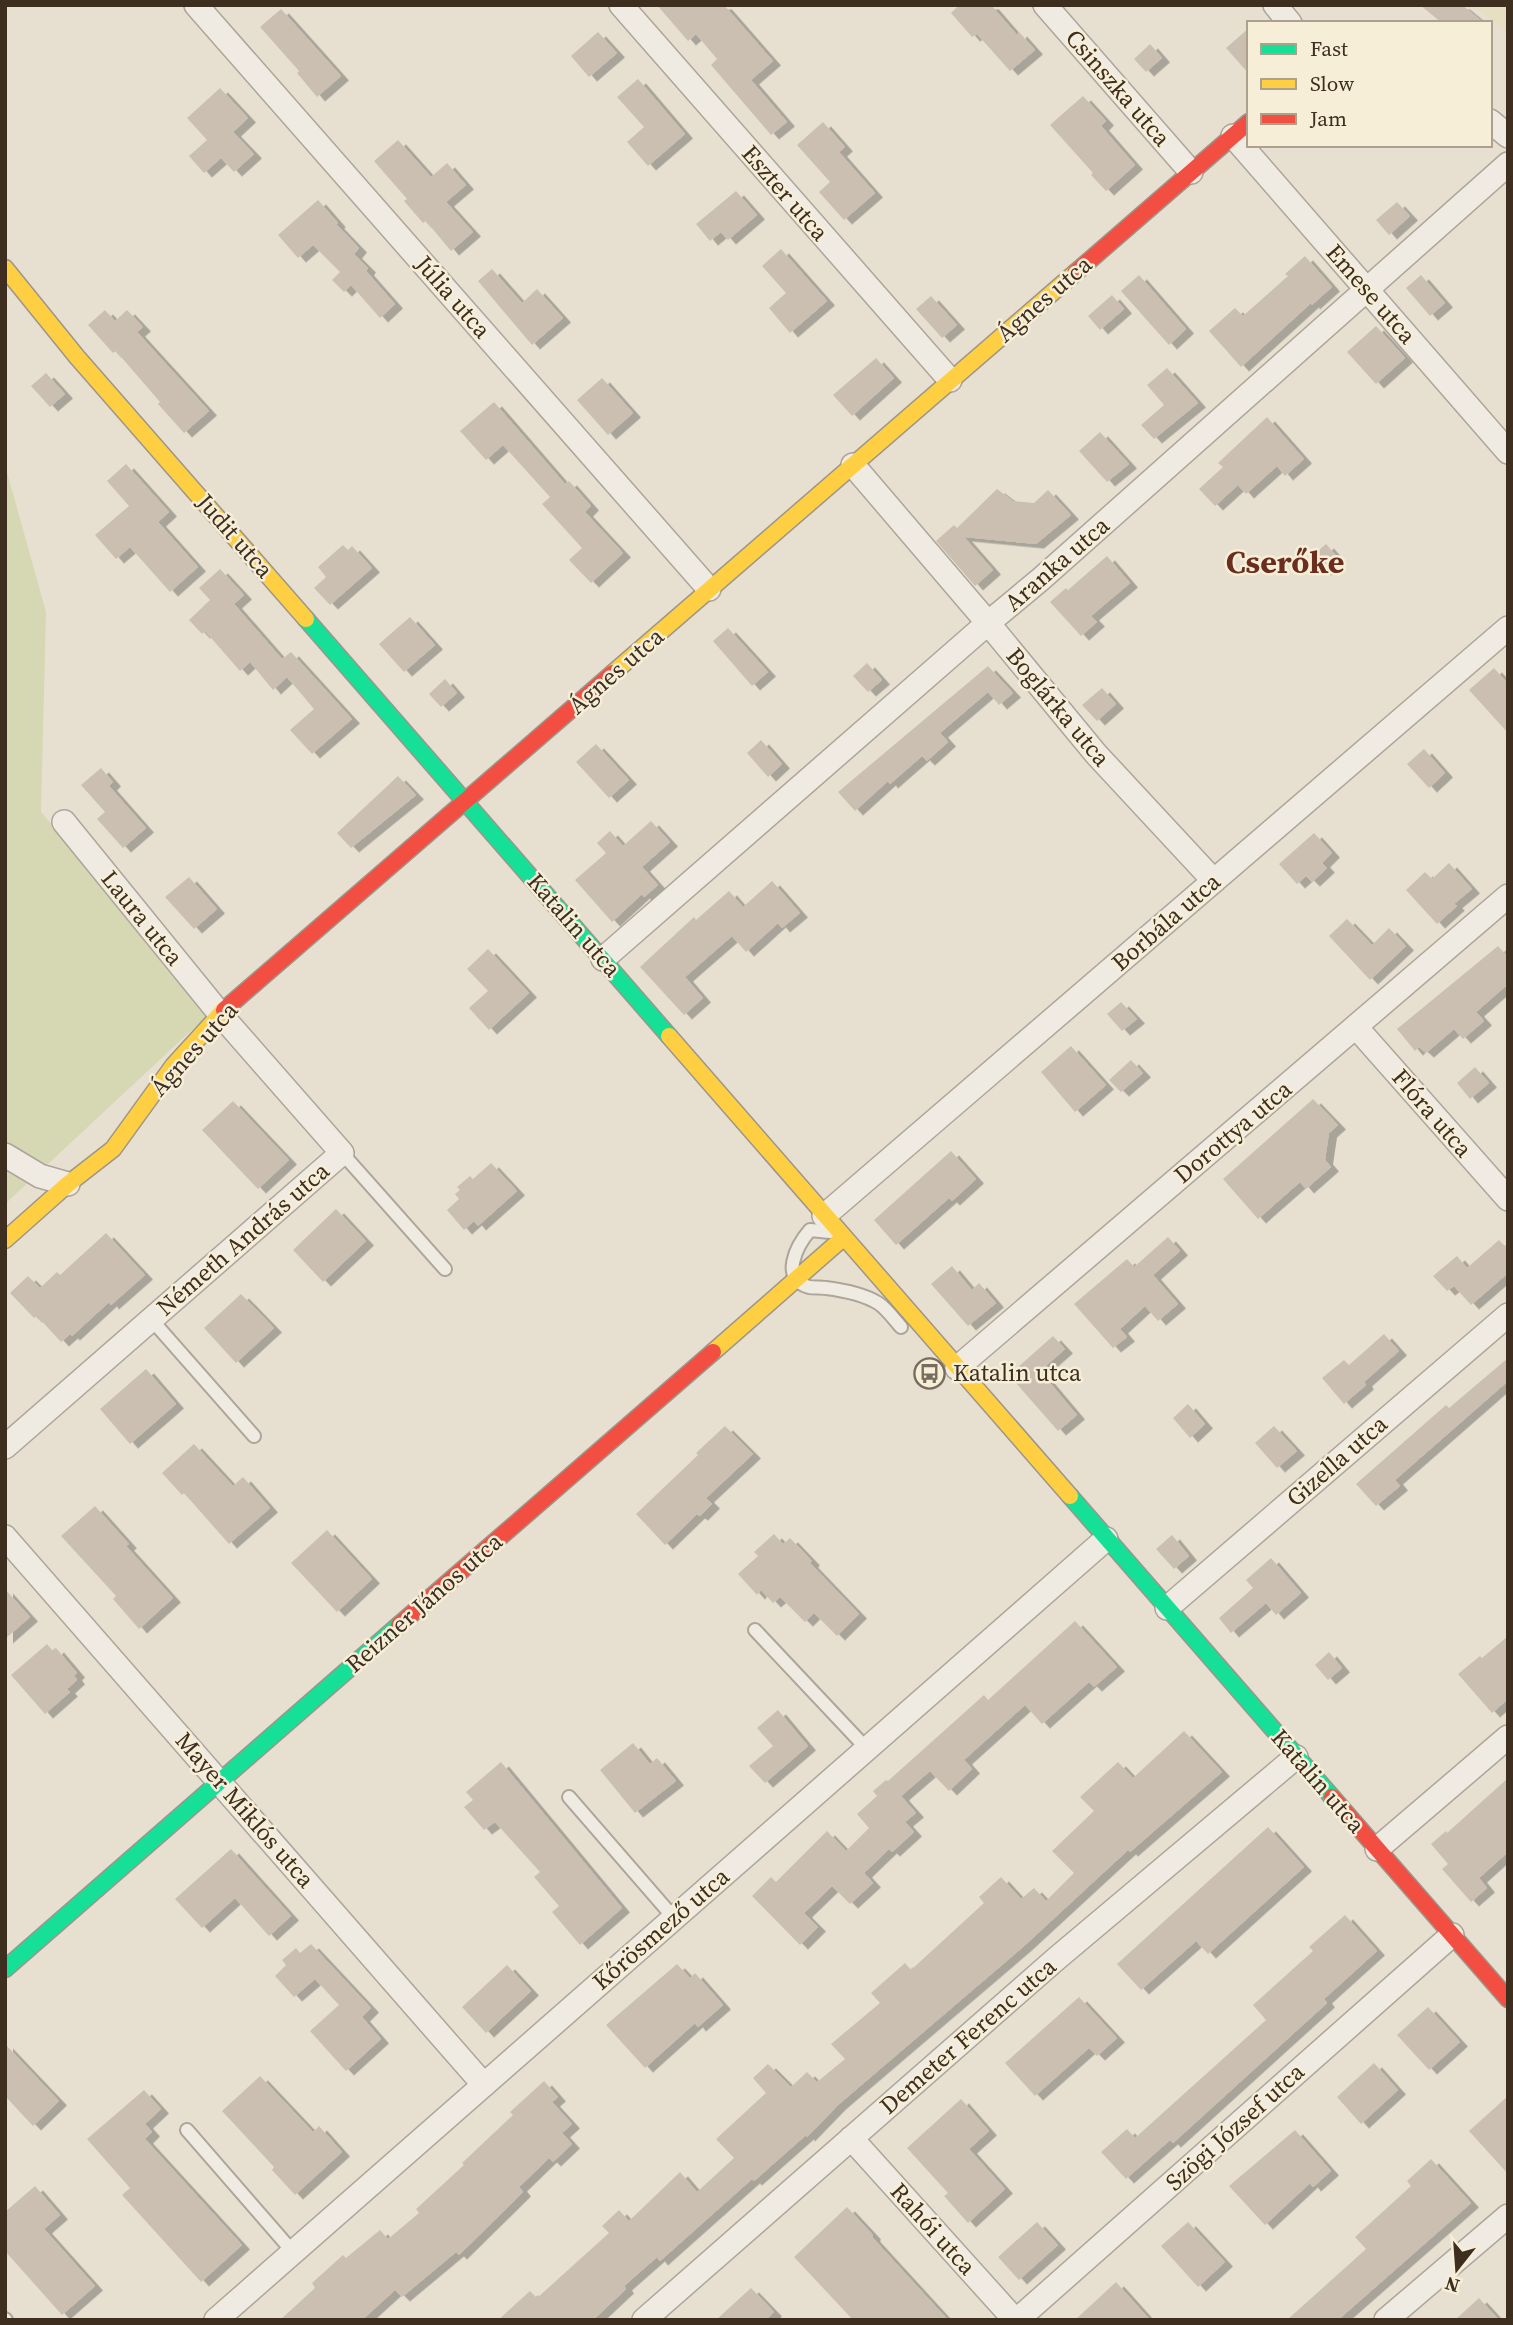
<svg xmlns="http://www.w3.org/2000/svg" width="1513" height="2325" font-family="'Source Serif 4',serif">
  <defs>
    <filter id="shadow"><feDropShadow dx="8" dy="4.5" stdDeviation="0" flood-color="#0004"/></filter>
  </defs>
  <rect width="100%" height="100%" fill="#e7e0d1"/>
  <!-- farmland -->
  <path fill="#e6dfc2" d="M1472,5h36v28z"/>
  <!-- green -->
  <path fill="#d6d7b3" d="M5,465l41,147 -5,200 170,200 -206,192z"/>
  <!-- building -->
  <path fill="#cbbfb2" filter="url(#shadow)" d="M657,5h67l49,56 -22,19 36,42 -16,13 -60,-70 6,-6 -21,-25 -8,7z
    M959,5h32l26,30 2,-3 16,18 -25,21 -33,-37 -5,3 -21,-24z
    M1420,5h42l22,18h-42z
    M281,9l60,67 -24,21 -20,-24 2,-2 -39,-44z
    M1249,28v46l-23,-26z
    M598,32l19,21 -28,24 -18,-21z
    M1150,44l12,14 -16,14 -12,-13z
    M638,79l47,55 -37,32 -21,-24 17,-15 -27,-30z
    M220,88l28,30 -15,14 21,22 -20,18 -13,-14 -17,15 -15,-17 18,-16 -20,-22z
    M1083,96l23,25 -5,5 34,39 -29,26 -15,-16 2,-2 -43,-48z
    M823,122l22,25 -6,5 36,41 -31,27 -25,-28 11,-10 -33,-37z
    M398,140l33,37 16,-14 19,22 -20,17 27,30 -22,19 -25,-30 -3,2 -19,-22 3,-2 -33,-38z
    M736,191l21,24 -29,25 -7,-8 -11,9 -14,-17z
    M318,200l20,23 -2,1 23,24 -5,6 14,14 -2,3 29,33 -15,14 -29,-33 -7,7 -12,-12 8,-8 -27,-27 -15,13 -20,-23z
    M1397,202l13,14 -21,19 -13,-15z
    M781,249l46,52 -37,32 -21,-25 17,-15 -24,-27z
    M1305,256l27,31 -20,18 -1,-2 -70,64 -32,-36 26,-23 8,8 45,-40 -3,-2z
    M492,269l30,34 15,-14 26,29 -31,27 -54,-64z
    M1139,275l47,54 -17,16 -48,-54z
    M1421,275l24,28 -15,13 -24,-28z
    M1112,295l12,14 -24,21 -12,-14z
    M931,296l26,29 -15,13 -26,-29z
    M105,310l10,11 12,-11 16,17 -6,5 72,79 -25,22 -26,-29 2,-2 -44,-51 -3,2 -25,-28z
    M1376,326l29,32 -29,26 -29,-32z
    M876,358l18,20 -42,38 -19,-21z
    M1167,368l31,35 -44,36 -13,-14 23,-20 -17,-20z
    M46,373l19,21 -15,13 -19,-21z
    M602,378l31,35 -25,22 -31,-35z
    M494,402l71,82 4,-3 22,25 -6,6 38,41 -32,30 -22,-23 13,-12 -40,-44 8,-7 -47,-52 -17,15 -26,-29z
    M1267,417l37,42 -19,17 -8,-10 -31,28 -8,-9 -23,21 -16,-17 24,-22 -5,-4z
    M1100,432l29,32 -22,18 -28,-31z
    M126,464l43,48 -11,10 40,45 -28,25 -40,-45 -14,12 -21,-24 34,-29 -22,-25z
    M997,489l16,12 21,2 14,-13 23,25 -35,29 -72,-7 29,33 -18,16 -39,-45 18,-16 3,3z
    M1326,544l12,14 -15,13 -13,-13z
    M343,545l5,5 4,-4 20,22 -42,37 -16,-17 12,-11 -8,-10z
    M1107,556l23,27 -39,33 6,6 -16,14 -31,-34 16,-14 2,2z
    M220,569l24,26 -10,9 48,55 9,-7 61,67 -40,35 -22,-24 24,-21 -27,-32 -14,13 -23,-28 -10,9 -35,-40 -3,3 -13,-14 21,-20 -11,-12z
    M410,617l25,28 -31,27 -25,-28z
    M728,628l40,44 -16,14 -39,-45z
    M867,663l15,17 -14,12 -15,-16z
    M988,666l25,27 -14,12 -11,-13 -48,41 8,9 -21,19 -5,-5 -32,28 -2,-3 -33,30 -17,-19z
    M1494,668l14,16v49l-39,-43z
    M445,679l12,14 -16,14 -12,-13z
    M1102,688l14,16 -19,17 -15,-16z
    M761,740l21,24 -14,13 -21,-24z
    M596,744l33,36 -20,18 -33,-36z
    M1424,749l21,24 -16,15 -22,-24z
    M101,768l12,14 -4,4 37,42 -23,20 -26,-29 8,-7 -24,-27z
    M398,776l18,19 -65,53 -14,-15z
    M651,821l19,21 -28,25 16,18 -14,12 -2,-3 -30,28 -37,-42 31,-27 -9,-10 13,-12 13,15z
    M1314,833l18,20 -10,10 5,5 -15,14 -6,-6 -9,8 -18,-20z
    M1449,863l23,26 -18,15 3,2 -20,18 -31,-34 19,-18 7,7z
    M189,877l28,32 -23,20 -29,-32z
    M772,881l28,32 -18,15 -4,-5 -32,29 -14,-16 -47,41 18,21 -19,17 -44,-48 54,-50 2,3 33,-29 14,16z
    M1347,919l25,26 17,-17 17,18 -36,34 -41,-44z
    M1498,946l10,11v27l-32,28 8,9 -21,18 -9,-10 -28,24 -7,-6 -4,4 -18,-22z
    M488,949l41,44 -40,37 -20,-22 19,-17 -21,-22z
    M1121,1002l16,17 -15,12 -15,-17z
    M1071,1046l35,39 -31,27 -34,-40z
    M1131,1060l12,13 -22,19 -12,-12z
    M1475,1067l14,16 -19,16 -13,-16z
    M1313,1099l25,26 -9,8 -4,27 6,7 -25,22 -6,-7 -42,37 -35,-40z
    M233,1101l56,59 -31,29 -56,-59z
    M951,1151l25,28 -24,22 -3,-3 -53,47 -22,-25z
    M491,1163l26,28 -39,35 -4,-5 -10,9 -17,-20 12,-11 -4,-5 5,-4 -3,-3 13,-11 3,3z
    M336,1209l30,32 -43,41 -30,-32z
    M106,1233l39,42 -34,30 -2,-3 -37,34 -2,-2 -9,8 -24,-26 -3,2 -24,-25 18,-17 12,12 17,-16 3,3z
    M1168,1237l12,14 -27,24 25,29 -20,17 -13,-15 -25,23 7,8 -14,11 -39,-44 53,-45 7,8z
    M1499,1240l9,9v24l-37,32 -17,-19 -7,5 -14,-15 24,-20 10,12z
    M952,1266l20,24 7,-7 17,20 -28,23 -37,-42z
    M241,1294l33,34 -38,35 -32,-35z
    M1384,1334l15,17 -35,31 2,3 -22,19 -22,-26 22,-18 5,5z
    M1053,1336l12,13 -25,22 37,44 -19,16 -49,-56z
    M1508,1358v23l-113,99 5,6 -24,20 -20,-22 90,-79 3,3z
    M146,1369l30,35 -46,40 -30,-35z
    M1188,1404l17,20 -15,14 -17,-20z
    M725,1426l28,28 -47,44 6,6 -12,12 -3,-2 -32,31 -29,-31 62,-59 -2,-2z
    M1274,1426l23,25 -20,17 -22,-25z
    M194,1444l39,42 10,-9 27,31 -41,36 -45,-51 -2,2 -20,-22z
    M95,1506l34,38 -3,2 47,52 -34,31 -26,-30 3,-3 -55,-60z
    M327,1530l45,49 -35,33 -46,-49z
    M774,1534l9,10 7,-6 22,23 -2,2 49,51 -22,22 -23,-23 -9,9 -25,-25 -7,6 -12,-13 -4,5 -19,-21 20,-18 -4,-4z
    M1172,1535l17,21 -15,13 -18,-20z
    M1271,1558l30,35 -25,22 -10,-12 -35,30 -12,-15 34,-30 -7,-8z
    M5,1589l25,28 -25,22z
    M1075,1621l42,46 -23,20 -5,-5 -47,42 -17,-19 -61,55 8,9 -23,22 -19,-20 -29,25 15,17 -11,9 9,10 -22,20 -3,-3 -25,24 9,10 -23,21 -18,-18 -28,27 14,14 -18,18 -48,-49 19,-19 5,5 51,-51 19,20 23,-23 -12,-14 20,-18 -4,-5 13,-11 2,1 96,-86 4,5z
    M1508,1636v63l-16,14 -34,-39 22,-18 2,2z
    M47,1644l6,7 3,-3 21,25 -3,3 3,4 -10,9 3,3 -25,22 -34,-39z
    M1329,1652l13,16 -14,12 -13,-15z
    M778,1710l30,36 -43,37 -16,-17 24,-20 -16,-18z
    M1184,1731l38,41 -92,80 -2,-2 -104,96 -186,159 -31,32 -1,-2 -52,46 -2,-2 -92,82 -3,-4 -33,29 2,3 -33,31h-95l32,-29 7,7 72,-65 -7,-7 17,-16 10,11 51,-49 17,20 37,-34 -18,-19 50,-46 -13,-15 15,-14 23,23 16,-15 10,10 28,-23 -14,-15 49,-41 -9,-10 34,-30 6,7 73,-67 -5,-6 22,-20 20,22 13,-11 12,13 28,-28 -22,-22 42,-40 -14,-14 38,-35 15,16z
    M633,1743l17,21 7,-6 19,23 -41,32 -35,-43z
    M501,1762l121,146 -42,37 -28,-33 7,-6 -25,-29 6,-5 -45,-50 -11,8 -20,-23 9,-7 -7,-8z
    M1508,1778v74l-29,26 8,10 -16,14 -29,-33 6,-5 -17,-20 15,-13 1,2z
    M1268,1827l36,40 -96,87 -12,-13 -55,49 -24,-26z
    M231,1849l60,67 -22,20 -34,-38 -33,30 -27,-29z
    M1345,1915l32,36 -53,48 3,4 -154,140 -3,-3 -44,39 -25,-27 26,-23 8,9 131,-118 -13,-15 60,-54 -4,-4z
    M311,1944l60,64 -9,9 19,22 -35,32 -36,-40 29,-26 -24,-26 -21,18 -19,-21 11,-11 -4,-5 14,-12 4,5z
    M677,1964l13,14 5,-5 28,32 -25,22 -3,-4 -50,45 -39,-43z
    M507,1965l24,26 -45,42 -24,-26z
    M1079,1997l38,41 -20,18 -8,-8 -54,48 -30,-33z
    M1428,2007l32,35 -31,28 -32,-35z
    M5,2044l54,57 -26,25 -28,-30z
    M1374,2063l24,27 -37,34 -24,-27z
    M260,2076l53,56 6,-6 23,26 -47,43 -23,-25 2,-3 -52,-56z
    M544,2081l14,16 -6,5 20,22 -10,9 10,11 -19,18 -4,-4 -30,29 4,5 -64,63 -3,-3 -54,45 -7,-7 -33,30h-82l35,-32 -3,-5 31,-28 3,3 34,-28 8,9 31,-26 -3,-4 48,-44 -2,-2 51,-48 -3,-3z
    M144,2090l17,19 -16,15 7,8 -7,7 97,106 -41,37 -79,-87 8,-7 -43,-49z
    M1508,2096v78l-39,-43z
    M961,2099l28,32 -20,18 36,40 -37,34 -24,-27 4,-3 -41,-45z
    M1295,2130l36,41 -18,16 -3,-4 -45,42 -36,-39z
    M1431,2159l40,44 -133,117h-51l79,-71 -11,-12 56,-51 -4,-5z
    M35,2186l25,29 -16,14 51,57 -33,29 -57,-64v-39z
    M847,2207l26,28 -1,2 76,83h-95l-59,-63z
    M1037,2222l21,23 -39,35 -21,-23z
    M1188,2222l37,40 -27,25 -37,-41z
    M1116,2282l34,38h-75z
    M751,2288l23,24 -8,8h-50z
    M1479,2298l20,22h-44z"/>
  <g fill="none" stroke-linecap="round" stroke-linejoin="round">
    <defs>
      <path id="lane" d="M342,1153l103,116
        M830,1232l-20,-2c-13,15 -31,49 -1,57 5,1 12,0 17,1 16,2 37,6 52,15 8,5 16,16 23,24
        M151,1319l103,117
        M755,1630l112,119
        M569,1797l105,121
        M187,2130l106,122
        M5,2319l1,1"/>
      <path id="street" d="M196,5l513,584
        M621,5l329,375
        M1045,5l146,167
        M1275,5l15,18
        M1490,121l18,15
        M1233,136l275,316
        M853,465l135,158 108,131 118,127
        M603,959l385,-336 53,-44 467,-415
        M1356,1027l152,172
        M5,1155l35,21 28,8
        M824,1216l684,-588
        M957,1368l551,-472
        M5,1447l337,-294 -122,-139 -156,-192
        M5,1537l479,548
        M1167,1608l341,-293
        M1377,1849l131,-112
        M851,2138l164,182
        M216,2320l890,-781
        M644,2320l412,-361 240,-202
        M1017,2320l435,-385
        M1386,2320l122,-104"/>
      <path id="fast" d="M306,619l363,417
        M1070,1496l262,301
        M5,1969l394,-344"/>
      <path id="slow" d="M5,268l72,89 229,262
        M613,673l462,-400
        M669,1036l401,460
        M5,1240l63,-56 45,-35 60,-83 51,-56
        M713,1352l130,-114"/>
      <path id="jam" d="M1075,273l174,-151
        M224,1010l389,-337
        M399,1625l314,-273
        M1332,1797l176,202"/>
    </defs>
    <!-- lane casing -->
    <use href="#lane" stroke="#ada599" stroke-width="16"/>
    <!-- street casing -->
    <use href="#street" stroke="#ada599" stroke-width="26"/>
    <!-- fast casing -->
    <use href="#fast" stroke="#9c958a" stroke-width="19"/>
    <!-- slow casing -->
    <use href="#slow" stroke="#9c958a" stroke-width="19"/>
    <!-- jam casing -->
    <use href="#jam" stroke="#9c958a" stroke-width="19"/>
    <!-- lane -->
    <use href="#lane" stroke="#efebe3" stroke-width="12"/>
    <!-- street -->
    <use href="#street" stroke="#efebe3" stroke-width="23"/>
    <!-- fast -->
    <use href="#fast" stroke="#16e098" stroke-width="16"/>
    <!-- slow -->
    <use href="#slow" stroke="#ffcf43" stroke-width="16"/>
    <!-- jam -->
    <use href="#jam" stroke="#f24e42" stroke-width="16"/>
  </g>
  <!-- icons -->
  <defs>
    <symbol id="bus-ring" viewBox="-11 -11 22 22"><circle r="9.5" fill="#f7eed8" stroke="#786c5e" stroke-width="1.5"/><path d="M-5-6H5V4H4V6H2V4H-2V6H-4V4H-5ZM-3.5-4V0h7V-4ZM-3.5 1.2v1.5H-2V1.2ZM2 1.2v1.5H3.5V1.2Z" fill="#786c5e"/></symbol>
  </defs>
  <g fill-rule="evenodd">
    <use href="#bus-ring" x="912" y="1356" width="35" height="35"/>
  </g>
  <g text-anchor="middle" stroke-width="5" stroke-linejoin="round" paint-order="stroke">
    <!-- street labels -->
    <g font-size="24" fill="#3d2e20" stroke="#f7eed8">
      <text transform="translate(1118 88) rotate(49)" y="8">Csinszka utca</text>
      <text transform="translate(785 193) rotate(49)" y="8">Eszter utca</text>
      <text transform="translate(1371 294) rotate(49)" y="8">Emese utca</text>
      <text transform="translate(453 297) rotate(49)" y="8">Júlia utca</text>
      <text transform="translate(1044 299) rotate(-41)" y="8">Ágnes utca</text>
      <text transform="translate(235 536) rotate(49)" y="8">Judit utca</text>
      <text transform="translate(1057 564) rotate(-41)" y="8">Aranka utca</text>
      <text transform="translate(616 671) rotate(-41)" y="8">Ágnes utca</text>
      <text transform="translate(1058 707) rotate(50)" y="8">Boglárka utca</text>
      <text transform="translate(142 918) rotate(51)" y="8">Laura utca</text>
      <text transform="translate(1166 922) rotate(-41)" y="8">Borbála utca</text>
      <text transform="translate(574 925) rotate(49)" y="8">Katalin utca</text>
      <text transform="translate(194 1049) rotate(-48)" y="8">Ágnes utca</text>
      <text transform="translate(1432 1113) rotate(49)" y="8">Flóra utca</text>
      <text transform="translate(1233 1132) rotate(-40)" y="8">Dorottya utca</text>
      <text transform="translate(243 1239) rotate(-41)" y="8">Németh András utca</text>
      <text transform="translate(1337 1461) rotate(-41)" y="8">Gizella utca</text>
      <text transform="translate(424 1603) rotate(-41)" y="8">Reizner János utca</text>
      <text transform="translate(1318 1781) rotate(49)" y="8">Katalin utca</text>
      <text transform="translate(245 1810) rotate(49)" y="8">Mayer Miklós utca</text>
      <text transform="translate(661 1929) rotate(-41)" y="8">Kőrösmező utca</text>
      <text transform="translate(968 2036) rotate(-41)" y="8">Demeter Ferenc utca</text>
      <text transform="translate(1235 2127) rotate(-42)" y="8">Szögi József utca</text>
      <text transform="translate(933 2229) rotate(48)" y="8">Rahói utca</text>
    </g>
    <!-- poi labels -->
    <g font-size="24" fill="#3d2e20" stroke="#f7eed8" text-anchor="start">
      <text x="953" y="1381">Katalin utca</text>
    </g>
    <!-- district labels -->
    <g font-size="32" font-weight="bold" fill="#6b2e1e" stroke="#f7eed8">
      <text x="1285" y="573">Cserőke</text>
    </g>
  </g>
  <!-- border -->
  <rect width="1513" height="2325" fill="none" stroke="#3d2e20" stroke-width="14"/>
  <!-- legend -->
  <rect x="1247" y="21" width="245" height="126" fill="#f7eed8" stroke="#ada18e" stroke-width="2"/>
  <rect x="1261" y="44" width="35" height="10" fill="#16e098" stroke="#ada18e" stroke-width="2"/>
  <text x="1310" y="56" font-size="21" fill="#3d2e20">Fast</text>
  <rect x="1261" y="79" width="35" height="10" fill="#ffcf43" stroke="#ada18e" stroke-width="2"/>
  <text x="1310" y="91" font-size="21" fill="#3d2e20">Slow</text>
  <rect x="1261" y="114" width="35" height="10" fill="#f24e42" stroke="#ada18e" stroke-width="2"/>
  <text x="1310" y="126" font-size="21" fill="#3d2e20">Jam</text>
  <!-- north arrow -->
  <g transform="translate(1457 2269) rotate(197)" stroke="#f7eed8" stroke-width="5" paint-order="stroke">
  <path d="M0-5L12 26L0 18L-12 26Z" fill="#3d2e20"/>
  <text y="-10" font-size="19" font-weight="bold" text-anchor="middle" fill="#3d2e20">N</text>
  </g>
</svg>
